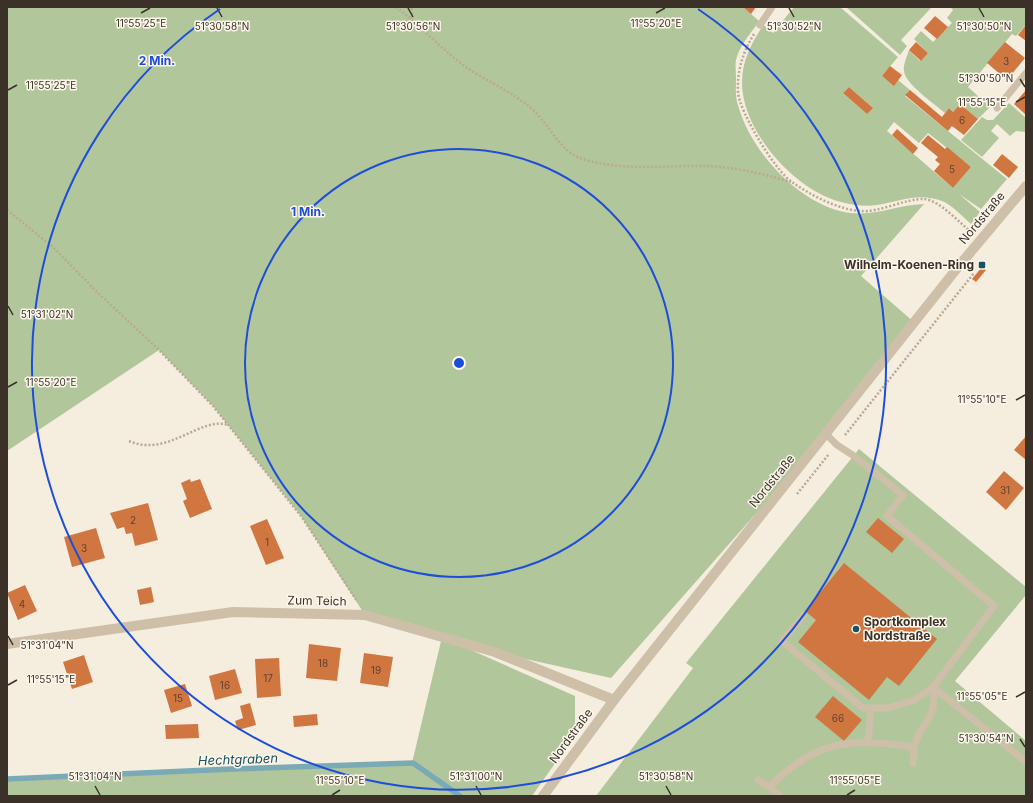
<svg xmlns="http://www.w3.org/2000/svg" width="1033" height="803" font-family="Inter,sans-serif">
  <rect width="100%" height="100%" fill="#f5edde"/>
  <!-- green -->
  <path fill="#b2c69c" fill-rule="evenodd" d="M7,7h736l30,26 21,-26h46l58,50 -16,19 12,9 4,-5 12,10 -5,6 102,83 -26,30 -22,-15 21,18 -9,12c-9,-8 -18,-18 -29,-23 -23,-9 -42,0 -65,4 -11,2 -25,0 -36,-3 -46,-11 -99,-71 -99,-119 0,-22 9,-39 20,-56l-4,-4c-8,11 -19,24 -22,37 -1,5 0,12 0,18 0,9 -1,19 2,27 12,45 57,94 102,106 33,8 53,-6 84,-7l-63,72 54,47 -89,111 -215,244 -116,-26 -49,-13 129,57v39l-43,61h-525v-17l225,-10 180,-6 30,-126 -77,-22 -64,-99 -88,-110 -54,-56 -152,101zM849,87l23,20 -5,7 -24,-21zM894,122l25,21 9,-10 43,34 -18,21 -66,-57z
    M846,7h84l1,1 -30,32 6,6 -7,9z
    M950,7h76v18l-10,11 -4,-2 -44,53 22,20 -12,12 -18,-15 -7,8 -4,-4 -4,5c-10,-9 -40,-29 -41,-42 -1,-7 3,-14 5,-21l11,11 8,-8 -14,-14 7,-8 12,11 19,-19 -5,-5 6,-8z
    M1009,103l17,15v14l-10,-1 -6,5 -13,-12 -6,7 8,7 -17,19 -21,-17 21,-23 5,3h6z
    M859,449l167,138v8l-71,86 71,60v55h-430l97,-128 -7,-5z"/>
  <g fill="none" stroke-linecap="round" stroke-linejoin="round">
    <!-- stream -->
    <path stroke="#7aaab5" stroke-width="5.5" d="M7,779l225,-10 181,-6 47,33"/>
  </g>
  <!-- building -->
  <path fill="#d07641" d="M743,7h13l-5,7z
    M935,16l13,11 -11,12 -13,-11z
    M1026,25v16l-8,-6z
    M916,42l12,11 -7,8 -12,-11z
    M1005,42l20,16 -18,22 -20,-17z
    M890,66l12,9 -8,11 -12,-10z
    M849,87l24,21 -6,6 -24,-21z
    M910,90l32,27 7,-9 4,4 7,-8 18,15 -14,16 -12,-9 -4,5 -43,-36z
    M1026,90v25l-12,-11z
    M897,129l21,19 -5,6 -21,-19z
    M928,135l17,14 2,-2 24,20 -18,21 -19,-17 6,-7 -5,-4 3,-3 -17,-14z
    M1002,154l16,13 -9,11 -16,-13z
    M982,267l4,3 -10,12 -4,-3z
    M1026,436v24l-12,-10z
    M1004,471l20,17 -18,22 -20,-18z
    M190,479l1,3 9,-3 12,30 -22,9 -7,-17 4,-2 -6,-16z
    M148,503l10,37 -23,6 -3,-13 -6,1 -2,-7 -7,2 -7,-16z
    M878,518l26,21 -12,14 -26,-21z
    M267,519l17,39 -18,7 -16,-39z
    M96,528l9,30 -33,9 -8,-30z
    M844,563l93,76 -38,47 -12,-9 -18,23 -71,-58 18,-22 -11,-9z
    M25,585l12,26 -19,9 -11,-27z
    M151,587l3,15 -14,3 -3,-15z
    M309,644l32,4 -4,33 -31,-3z
    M364,653l29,4 -5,30 -28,-4z
    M84,655l9,27 -21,7 -9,-27z
    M279,658l2,38 -24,2 -2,-39z
    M235,669l7,24 -27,7 -6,-24z
    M185,684l7,22 -21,7 -7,-23z
    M833,696l29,24 -18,21 -29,-24z
    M250,703l6,22 -18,5 -3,-9 8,-3 -3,-12z
    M317,714l1,11 -24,2 -1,-11z
    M198,724l1,14 -33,1 -1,-14z"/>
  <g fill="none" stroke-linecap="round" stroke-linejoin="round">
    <!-- path -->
    <path stroke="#baa992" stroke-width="2.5" stroke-dasharray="2 2" stroke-linecap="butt" d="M396,7c24,18 43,40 67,58 21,15 50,27 69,44 17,15 27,41 48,49 39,14 87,7 127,8 29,1 56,8 84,16
      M411,18l1,-11
      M754,34c-11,18 -17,36 -16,58 1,19 37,79 54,90 18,13 47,28 69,29 17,2 46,-13 63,-12 15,1 36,24 47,33
      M7,210l47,38 42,43 63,59 54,56 88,110 56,85
      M845,435l129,-162
      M129,441c39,17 71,-25 99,-16
      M797,494l32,-40"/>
    <!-- service -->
    <path stroke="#cebfa8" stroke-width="7" d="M760,25l12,-18
      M997,108l29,-35
      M826,434l11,11 17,11 49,39 -16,21 107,90 -61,81 93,75
      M803,616l-21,25 81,67h25l27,-8 18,-13c5,34 -12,33 -19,60 -1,5 0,11 -1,16
      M868,742l3,-34
      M758,780l11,7c50,-48 80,-49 145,-40
      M769,787l10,8"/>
    <!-- minor -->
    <path stroke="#cebfa8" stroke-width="10" d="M7,644l226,-32 132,3 130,37 119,48"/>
    <!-- tertiary -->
    <path stroke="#cebfa8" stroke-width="10" d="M543,796l71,-96 344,-433 68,-81"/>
  </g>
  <!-- ticks -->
  <path fill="none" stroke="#3b3129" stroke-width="1.5" d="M217,8l5,9M408,8l5,9M789,8l5,9M979,8l5,9M141,13l9,-5M656,13l9,-5M1020,79l5,8M8,90l9,-5M1016,102l9,-5M8,306l5,9M8,387l9,-5M1016,400l9,-5M8,636l5,9M8,685l9,-5M1016,697l9,-5M1020,739l5,8M95,786l5,9M476,786l5,9M666,786l5,9M332,795l8,-5M847,795l8,-5"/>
  <!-- distance rings -->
  <g fill="none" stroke="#1d4ed8" stroke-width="2">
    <circle cx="459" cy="363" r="214"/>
    <path d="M698 9A427 427 0 1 1 220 9"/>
  </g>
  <!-- markers -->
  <g fill="#1a5260" stroke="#fcf6eb" stroke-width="1.5">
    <rect x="978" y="261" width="8" height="8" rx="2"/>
    <circle cx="856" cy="629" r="4"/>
  </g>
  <g text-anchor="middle" stroke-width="3" stroke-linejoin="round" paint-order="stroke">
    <!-- number labels -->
    <g font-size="10" fill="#60422f">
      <text x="1006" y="65">3</text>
      <text x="962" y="124">6</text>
      <text x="952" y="173">5</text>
      <text x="1005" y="494">31</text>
      <text x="133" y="524">2</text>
      <text x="267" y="546">1</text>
      <text x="84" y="552">3</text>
      <text x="22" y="608">4</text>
      <text x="323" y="667">18</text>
      <text x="376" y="674">19</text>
      <text x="268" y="682">17</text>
      <text x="225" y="689">16</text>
      <text x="178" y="702">15</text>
      <text x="838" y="722">66</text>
    </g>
    <!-- street labels -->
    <g font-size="12" fill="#3b3129" stroke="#fcf6eb">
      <text transform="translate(982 218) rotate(-50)" y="4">Nordstraße</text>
      <text transform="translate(772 481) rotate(-51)" y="4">Nordstraße</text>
      <text transform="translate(317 601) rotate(1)" y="4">Zum Teich</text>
      <text transform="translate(571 736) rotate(-54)" y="4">Nordstraße</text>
    </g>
    <!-- poi labels -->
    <g font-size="12" font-weight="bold" fill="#3b3129" stroke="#fcf6eb" text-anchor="end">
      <text x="974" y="269">Wilhelm-Koenen-Ring</text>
      <text x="864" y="626" text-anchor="start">Sportkomplex<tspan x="864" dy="14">Nordstraße</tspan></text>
    </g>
    <!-- water labels -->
    <g font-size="13" font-style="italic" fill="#1a5260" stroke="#fcf6eb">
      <text transform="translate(238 759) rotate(-2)" y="5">Hechtgraben</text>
    </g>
  </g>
  <g font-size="10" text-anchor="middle" fill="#3b3129" stroke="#fcf6eb" stroke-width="3" stroke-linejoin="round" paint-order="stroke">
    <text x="141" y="27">11°55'25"E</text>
    <text x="656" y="27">11°55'20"E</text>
    <text x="413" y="30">51°30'56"N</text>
    <text x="794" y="30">51°30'52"N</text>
    <text x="984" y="30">51°30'50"N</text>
    <text x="222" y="30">51°30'58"N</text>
    <text x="986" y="82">51°30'50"N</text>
    <text x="51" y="89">11°55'25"E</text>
    <text x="982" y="106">11°55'15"E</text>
    <text x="47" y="318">51°31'02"N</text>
    <text x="51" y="386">11°55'20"E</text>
    <text x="982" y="403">11°55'10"E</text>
    <text x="47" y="649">51°31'04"N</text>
    <text x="51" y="683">11°55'15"E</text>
    <text x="982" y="700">11°55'05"E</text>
    <text x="986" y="742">51°30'54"N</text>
    <text x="95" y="780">51°31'04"N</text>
    <text x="476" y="780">51°31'00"N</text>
    <text x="666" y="780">51°30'58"N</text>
    <text x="340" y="784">11°55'10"E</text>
    <text x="855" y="784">11°55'05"E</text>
  </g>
  <circle cx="459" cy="363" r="6" fill="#1d4ed8" stroke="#fcf6eb" stroke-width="2"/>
  <g font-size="12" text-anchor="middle" font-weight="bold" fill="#1d4ed8" stroke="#fcf6eb" stroke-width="3" stroke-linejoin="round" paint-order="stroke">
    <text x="157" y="65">2 Min.</text>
    <text x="308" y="216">1 Min.</text>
  </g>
  <!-- border -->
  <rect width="1033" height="803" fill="none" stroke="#3b3129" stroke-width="16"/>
</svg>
